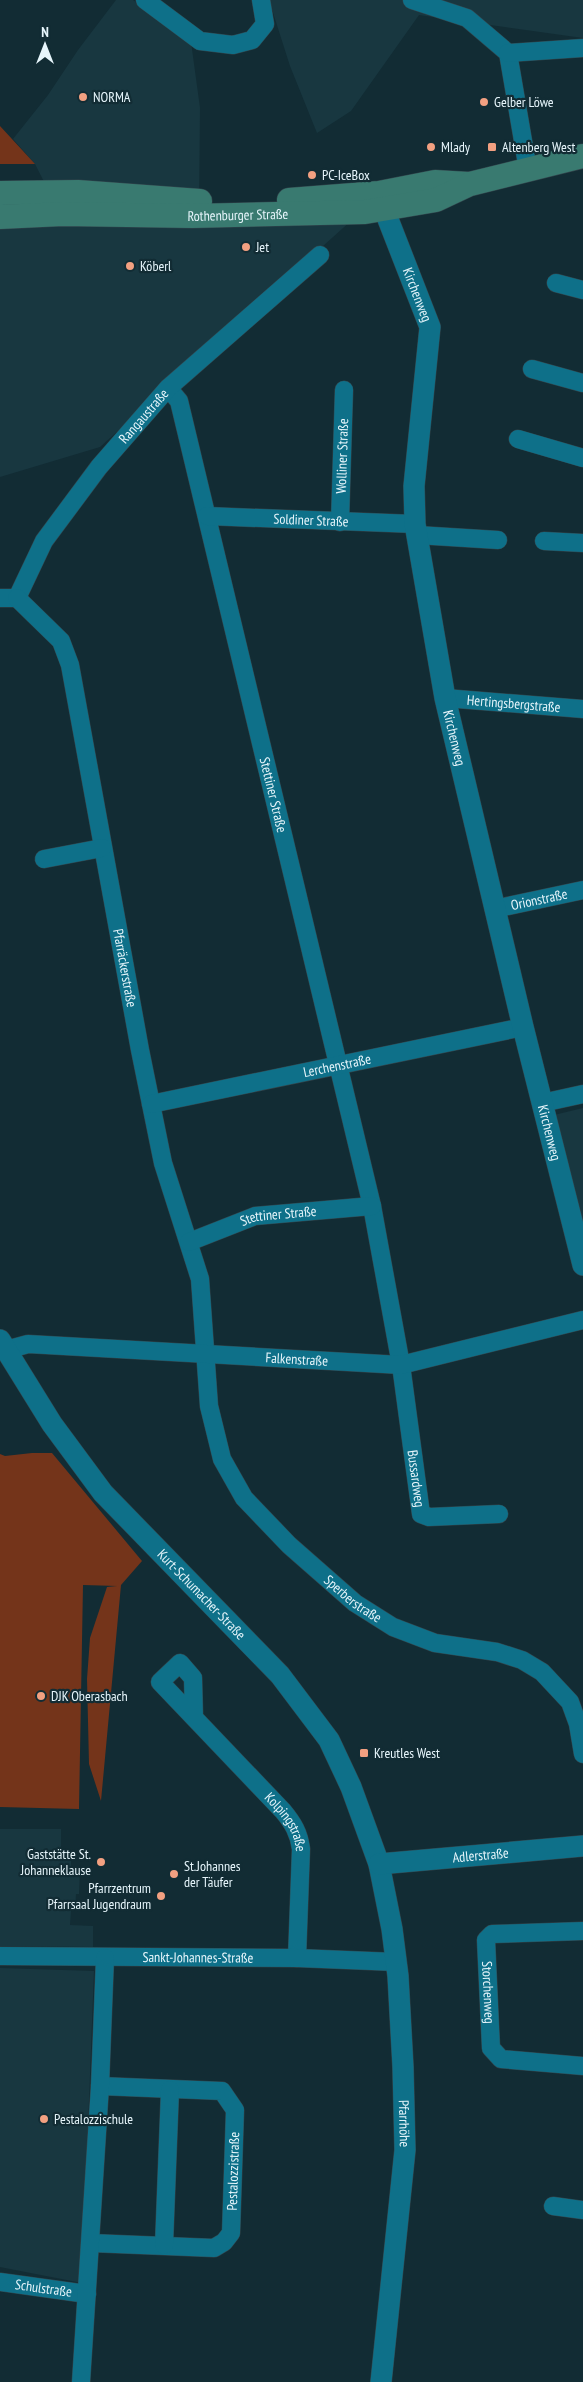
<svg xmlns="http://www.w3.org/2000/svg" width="583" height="2382" font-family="'PT Sans Narrow',sans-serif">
  <rect width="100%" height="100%" fill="#122c34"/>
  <!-- built -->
  <path fill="#183740" d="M116,0h17l58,42 9,66 -1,102 154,9 -253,228 -100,30v-254l64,-2 -29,-57 -22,-25 35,-44 30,-45z
    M269,0h314v38l-164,-23 -68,96 -34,22 -27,-67z
    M583,1108v115l-29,-108z
    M0,1829h61v25l10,1v12l9,2 -1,25h-3l-1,16h-4l-1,15 23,1v21l-93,-1z
    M0,1968l94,3 -12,312 -82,-16z"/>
  <!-- green -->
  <path fill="#74341a" d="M0,126l35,38h-35z
    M32,1453h20l90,108 -21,24 -20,216 -12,-37 -2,-85 3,-41 17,-51 10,-1 -34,-1 -4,224 -79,-2v-353l5,2z"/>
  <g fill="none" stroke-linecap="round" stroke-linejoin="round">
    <defs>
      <g id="minor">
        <path d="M145,0l55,41 33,4 19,-5 13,-16 -4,-24"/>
        <path d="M412,0l55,18 41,35 20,117"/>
        <path d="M508,53l75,-5"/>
        <path d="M556,283l27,7"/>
        <path d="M532,369l51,14"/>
        <path id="s1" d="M168,388l11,13 193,805 29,159 20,149 8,3 70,-3"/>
        <path d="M518,439l65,19"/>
        <path id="s2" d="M207,516l208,8"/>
        <path id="s3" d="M340,522l4,-132"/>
        <path d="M417,535l81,5"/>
        <path d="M544,541l39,2"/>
        <path id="s4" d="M0,598h17l27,-57 55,-74 69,-79 152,-133"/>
        <path id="s5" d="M17,598l44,43 9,24 70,385 23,113 37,116 9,127 13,53 22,39 45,47 66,58 38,24 42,16 62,9 25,8 20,12 28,30 8,22 5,30"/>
        <path id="s6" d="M445,698l138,11"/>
        <path d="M44,859l58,-11"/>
        <path id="s7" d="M494,909l89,-19"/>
        <path d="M542,1103l41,-9"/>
        <path id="s8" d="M151,1104l372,-77"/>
        <path id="s9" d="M189,1242l66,-26 117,-10"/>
        <path id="s10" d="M6,1350l22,-6 373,21 182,-45"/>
        <path id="s11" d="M194,1717l-1,-39 -13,-15 -20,19 123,129c10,12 16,22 18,38l-4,109"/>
        <path id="s12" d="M583,1931l-91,3 -6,6 5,108 10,11 82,7"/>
        <path id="s13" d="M0,1956l297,2 99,4"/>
        <path d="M553,2206l30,4"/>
        <path id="s14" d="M91,2243l123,5 10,-6 7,-9 4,-123 -13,-19 -122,-5"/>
        <path d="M164,2245l6,-155"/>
        <path id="s15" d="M0,2282l87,12"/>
        <path d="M81,2382l19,-296 5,-128"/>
      </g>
      <g id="tertiary">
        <path id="s16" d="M384,209l46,118 -16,159 1,38 30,174 78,329 60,238"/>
        <path id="s17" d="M0,1340l52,84 51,69 177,182 49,65 22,47 28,77 13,65 6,47 5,91 2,83 -24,232"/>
        <path id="s18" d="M379,1864l204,-18"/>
      </g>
      <g id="secondary">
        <path d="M0,193l78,-1 122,9"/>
        <path d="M289,200l90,-7 56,-11 34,2"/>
        <path id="s19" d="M0,217l63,-3 129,2 173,-4 71,-12 34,-16 113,-28"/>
      </g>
    </defs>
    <!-- minor casing -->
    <use href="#minor" stroke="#33464d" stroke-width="19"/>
    <!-- tertiary casing -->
    <use href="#tertiary" stroke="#33464d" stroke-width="22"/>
    <!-- secondary casing -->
    <use href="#secondary" stroke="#33464d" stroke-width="25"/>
    <!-- minor -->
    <use href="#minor" stroke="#0e7089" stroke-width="18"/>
    <!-- tertiary -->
    <use href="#tertiary" stroke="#0e7089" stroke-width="21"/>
    <!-- secondary -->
    <use href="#secondary" stroke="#397a70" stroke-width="24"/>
  </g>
  <!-- markers -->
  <g fill="#f2a081" stroke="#122c34" stroke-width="2">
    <circle cx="83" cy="97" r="5"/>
    <circle cx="484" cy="102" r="5"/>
    <circle cx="431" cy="147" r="5"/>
    <rect x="487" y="142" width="10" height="10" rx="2.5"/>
    <circle cx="312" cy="175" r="5"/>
    <circle cx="246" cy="247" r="5"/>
    <circle cx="130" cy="266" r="5"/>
    <circle cx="41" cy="1696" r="5"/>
    <rect x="359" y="1748" width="10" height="10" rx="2.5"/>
    <circle cx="101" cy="1862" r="5"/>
    <circle cx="174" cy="1874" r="5"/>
    <circle cx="161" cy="1896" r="5"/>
    <circle cx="44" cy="2119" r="5"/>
  </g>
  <g text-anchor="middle" stroke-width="4.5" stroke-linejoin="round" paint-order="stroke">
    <!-- poi labels -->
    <g font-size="14" fill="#e6f5fb" stroke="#122c34" text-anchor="start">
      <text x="93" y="102">NORMA</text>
      <text x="494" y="107">Gelber Löwe</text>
      <text x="441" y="152">Mlady</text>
      <text x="502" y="152">Altenberg West</text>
      <text x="322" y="180">PC-IceBox</text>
      <text x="256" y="252">Jet</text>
      <text x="140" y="271">Köberl</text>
      <text x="51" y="1701">DJK Oberasbach</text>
      <text x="374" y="1758">Kreutles West</text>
      <text x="91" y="1859" text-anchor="end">Gaststätte St.<tspan x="91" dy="16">Johanneklause</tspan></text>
      <text x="184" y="1871">St.Johannes<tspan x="184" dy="16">der Täufer</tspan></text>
      <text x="151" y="1893" text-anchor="end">Pfarrzentrum<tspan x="151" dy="16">Pfarrsaal Jugendraum</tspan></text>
      <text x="54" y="2124">Pestalozzischule</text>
    </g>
    <!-- street labels -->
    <g font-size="14" fill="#e6f5fb" stroke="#122c34">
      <text dy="5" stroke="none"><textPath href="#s19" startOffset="238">Rothenburger Straße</textPath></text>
      <text dy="5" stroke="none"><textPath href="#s16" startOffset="92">Kirchenweg</textPath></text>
      <text dy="5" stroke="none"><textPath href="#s4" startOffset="240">Rangaustraße</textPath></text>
      <text dy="5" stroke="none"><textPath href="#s3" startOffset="66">Wolliner Straße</textPath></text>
      <text dy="5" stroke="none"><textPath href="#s2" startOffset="104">Soldiner Straße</textPath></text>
      <text dy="5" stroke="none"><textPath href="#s6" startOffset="69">Hertingsbergstraße</textPath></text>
      <text dy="5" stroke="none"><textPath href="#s16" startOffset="542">Kirchenweg</textPath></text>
      <text dy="5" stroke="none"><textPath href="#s1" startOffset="422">Stettiner Straße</textPath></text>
      <text dy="5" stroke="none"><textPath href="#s7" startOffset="46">Orionstraße</textPath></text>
      <text dy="5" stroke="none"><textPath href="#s5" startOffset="395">Pfarräckerstraße</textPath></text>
      <text dy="5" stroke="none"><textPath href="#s8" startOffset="190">Lerchenstraße</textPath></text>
      <text dy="5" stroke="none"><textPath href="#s16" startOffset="948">Kirchenweg</textPath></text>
      <text dy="5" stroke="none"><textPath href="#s9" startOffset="94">Stettiner Straße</textPath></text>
      <text dy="5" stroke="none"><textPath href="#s10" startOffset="292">Falkenstraße</textPath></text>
      <text dy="5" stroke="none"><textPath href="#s1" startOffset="1121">Bussardweg</textPath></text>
      <text dy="5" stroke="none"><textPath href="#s17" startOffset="326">Kurt-Schumacher-Straße</textPath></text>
      <text dy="5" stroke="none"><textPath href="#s5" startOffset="1091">Sperberstraße</textPath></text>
      <text dy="5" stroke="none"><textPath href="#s11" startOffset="276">Kolpingstraße</textPath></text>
      <text dy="5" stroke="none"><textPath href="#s18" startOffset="102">Adlerstraße</textPath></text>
      <text dy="5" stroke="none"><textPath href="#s13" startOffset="198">Sankt-Johannes-Straße</textPath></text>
      <text dy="5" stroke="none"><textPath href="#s12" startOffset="152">Storchenweg</textPath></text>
      <text dy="5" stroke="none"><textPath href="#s17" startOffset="915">Pfarrhöhe</textPath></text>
      <text dy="5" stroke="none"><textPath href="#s14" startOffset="208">Pestalozzistraße</textPath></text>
      <text dy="5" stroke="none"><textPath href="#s15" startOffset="44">Schulstraße</textPath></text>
    </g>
  </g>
  <!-- north arrow -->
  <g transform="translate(45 45)" stroke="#122c34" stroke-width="4" paint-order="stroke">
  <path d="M0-4L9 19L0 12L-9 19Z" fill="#e6f5fb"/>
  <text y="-8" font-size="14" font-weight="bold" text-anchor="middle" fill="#e6f5fb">N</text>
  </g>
</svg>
